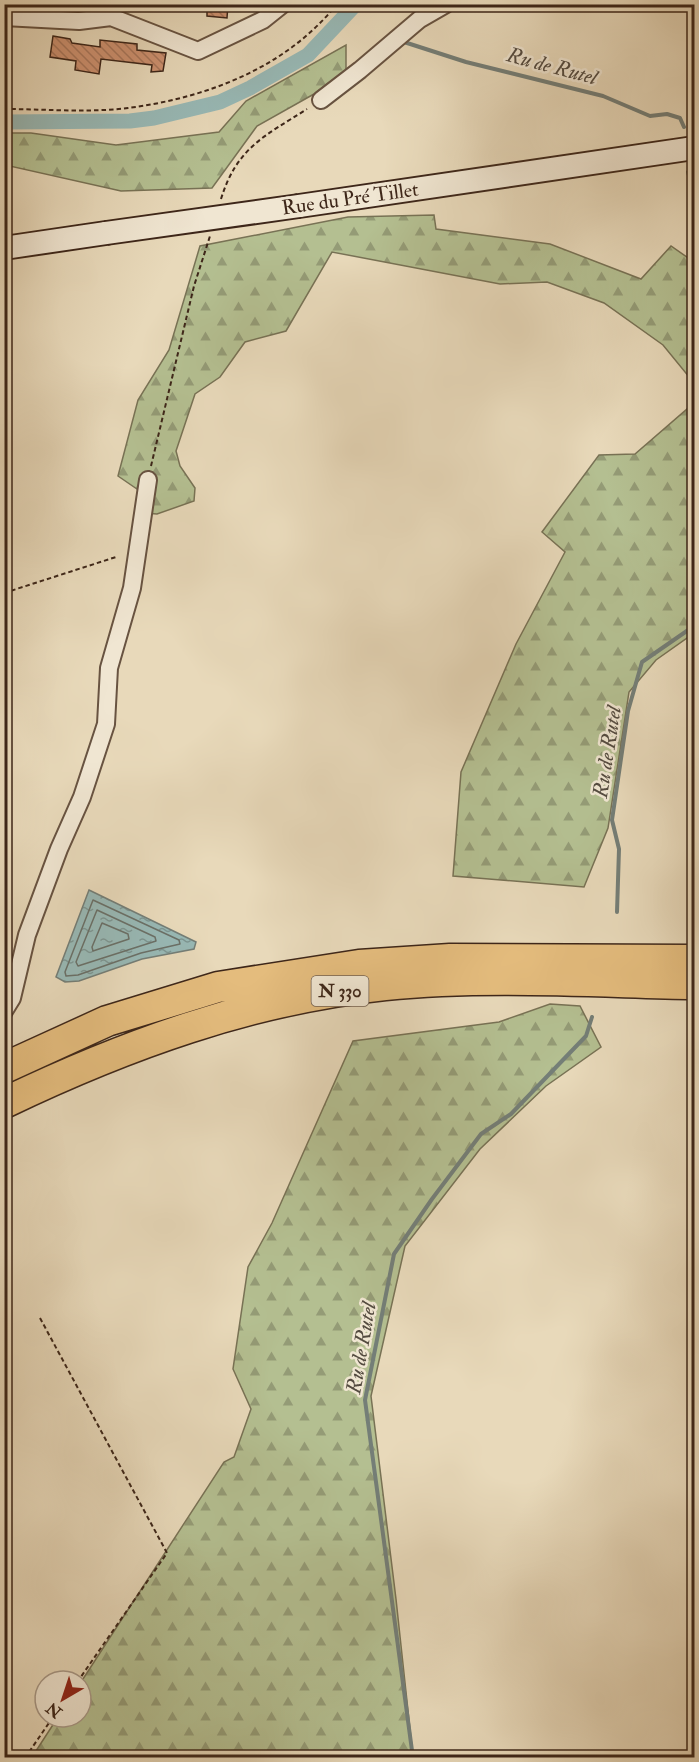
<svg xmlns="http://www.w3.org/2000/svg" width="699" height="1762" font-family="'IM FELL Double Pica',serif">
  <defs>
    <pattern id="forest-firs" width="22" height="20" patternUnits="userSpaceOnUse" patternTransform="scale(1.5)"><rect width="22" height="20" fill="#b4bf91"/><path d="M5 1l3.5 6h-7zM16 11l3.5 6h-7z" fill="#949b76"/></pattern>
    <pattern id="water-ripples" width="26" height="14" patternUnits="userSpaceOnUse" patternTransform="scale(1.5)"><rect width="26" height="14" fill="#98b9b6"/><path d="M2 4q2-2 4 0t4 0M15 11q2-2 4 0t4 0" fill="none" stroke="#7d9693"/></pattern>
    <pattern id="building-back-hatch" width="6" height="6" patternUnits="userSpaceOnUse" patternTransform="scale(1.5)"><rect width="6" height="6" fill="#cd9170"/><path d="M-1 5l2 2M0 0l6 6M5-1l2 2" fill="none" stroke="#a8765b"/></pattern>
  </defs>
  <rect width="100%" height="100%" fill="#e8d9ba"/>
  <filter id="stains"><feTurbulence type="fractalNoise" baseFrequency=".00333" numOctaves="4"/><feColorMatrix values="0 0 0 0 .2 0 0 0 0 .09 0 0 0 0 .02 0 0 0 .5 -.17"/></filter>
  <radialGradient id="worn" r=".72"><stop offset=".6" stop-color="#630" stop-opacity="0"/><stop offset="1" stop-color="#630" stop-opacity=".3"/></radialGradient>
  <!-- forest -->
  <path fill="url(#forest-firs)" stroke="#787255" stroke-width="1.5" d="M346,45v25l-32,24 -57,32 -45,62 -91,3 -116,-26v-32h26l85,12 103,-13 27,-31z
    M434,215l2,14 114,15 91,35 30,-33 23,16v121l-31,-38 -59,-42 -57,-21 -47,2 -168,-32 -46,79 -41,11 -25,35 -25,17 -19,57 4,15 15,22 -1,13 -37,13 -12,-1 5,-15 -32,-22 20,-76 31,-50 31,-104 148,-29z
    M694,403v230l-38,27 -27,32 -21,136 -24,59 -131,-11 8,-104 55,-128 49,-92 -23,-20 57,-77 36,-1z
    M550,1004l30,2 21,41 -55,39 -66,63 -75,97 -34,150 25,203 17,158h-381l26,-40h23v-35l143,-220 10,-5 17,-48 -18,-40 15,-102 24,-44 81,-182 146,-19z"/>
  <!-- water -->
  <path fill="url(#water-ripples)" stroke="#747e77" stroke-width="1.5" d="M89,890l107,52 -2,7 -52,10 -63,22 -14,1 -9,-5z"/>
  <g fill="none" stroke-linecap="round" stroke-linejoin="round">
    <!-- shore -->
    <path stroke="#6a7068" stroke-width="1.5" d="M93,900l86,40 1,4 -39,9 -63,22 -12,1 -1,-4z
      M97,910l58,27 1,4 -78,25 -2,-4z
      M102,923l26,11 1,5 -36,12 -1,-4z"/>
    <!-- stream -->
    <path stroke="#747e77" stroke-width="4" d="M404,42l62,20 137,34 47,20 17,-2 13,4 4,9
      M688,172l6,23
      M617,912l2,-63 -7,-29 16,-109 14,-49 52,-36
      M413,1758l-48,-358 29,-146 38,-55 49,-65 30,-20 75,-78 6,-19"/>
    <!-- canal -->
    <path stroke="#98b9b6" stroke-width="15" d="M4,122l126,-1 24,-3 66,-16 30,-14 58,-33 48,-51"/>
  </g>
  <!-- building -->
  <path fill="url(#building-back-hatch)" stroke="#3d2619" stroke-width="1.5" d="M207,4h21l-1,14 -20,-2z
    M53,36l17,3 2,4 28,4v-7l37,4v6l29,3 -3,18 -12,1 1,-7 -51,-6 -2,15 -24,-4 1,-9 -26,-4z"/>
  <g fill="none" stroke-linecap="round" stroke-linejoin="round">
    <defs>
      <path id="street" d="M4,17l75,4 32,-4 87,34 65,-31 20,-16
        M321,100l39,-30 60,-51 26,-15
        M4,1011l8,-13 15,-63 32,-86 23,-52 24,-73 3,-56 23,-80 16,-108"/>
      <path id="secondary" d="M299,206l395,-58
        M4,248l102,-15"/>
      <path id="highway" d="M4,1068l103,-47 111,-34 141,-22 91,-6 244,1
        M4,1103c121,-58 247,-104 381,-118 102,-10 207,-3 309,-1"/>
    </defs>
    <!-- street casing -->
    <use href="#street" stroke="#685341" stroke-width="20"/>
    <!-- secondary casing -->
    <use href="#secondary" stroke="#3d2619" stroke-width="26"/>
    <!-- highway casing -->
    <use href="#highway" stroke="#3d2619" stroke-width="33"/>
    <!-- path -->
    <path stroke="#3d2619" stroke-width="2" stroke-dasharray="4.5 3" stroke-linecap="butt" d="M4,109c41,0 84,4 124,-1 78,-10 158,-40 209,-104
      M221,199c16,-52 44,-63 86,-90
      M151,466l43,-180 16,-50
      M4,593l112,-36
      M40,1318l127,235 -89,128
      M25,1758l28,-41"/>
    <!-- street -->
    <use href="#street" stroke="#f0e6d2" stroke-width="16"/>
    <!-- secondary -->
    <use href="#secondary" stroke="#f0e6d2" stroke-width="22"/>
    <!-- highway -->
    <use href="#highway" stroke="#e4bc7d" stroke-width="30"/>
    <defs>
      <path id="secondary-bridge" d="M106,233l193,-27"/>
    </defs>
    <!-- secondary-bridge casing -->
    <use href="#secondary-bridge" stroke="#3d2619" stroke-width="26" stroke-linecap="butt"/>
    <!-- secondary-bridge -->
    <use href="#secondary-bridge" stroke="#f0e6d2" stroke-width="22"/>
  </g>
  <g text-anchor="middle" stroke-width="5" stroke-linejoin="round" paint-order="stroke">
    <!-- shield labels -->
    <rect fill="#f0e6d2" stroke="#736050" stroke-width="1.5" x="311.5" y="976" width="57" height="30" rx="4.5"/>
    <g font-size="18" font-weight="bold" fill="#3d2619">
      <text x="340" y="997">N 330</text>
    </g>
    <!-- street labels -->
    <g font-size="20" fill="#3d2619" stroke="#f0e6d2">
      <text transform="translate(350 198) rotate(-8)" y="7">Rue du Pré Tillet</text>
    </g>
    <!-- water labels -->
    <g font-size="21" font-style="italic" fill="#544b40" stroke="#f0e6d2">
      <text transform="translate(552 66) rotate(15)" y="7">Ru de Rutel</text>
      <text transform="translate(607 752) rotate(-81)" y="7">Ru de Rutel</text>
      <text transform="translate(361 1348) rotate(-80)" y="7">Ru de Rutel</text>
    </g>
  </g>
  <!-- margin -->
  <rect width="699" height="1762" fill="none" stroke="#e8d9ba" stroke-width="24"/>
  <rect x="6" y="6" width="687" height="1750" fill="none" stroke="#3d2619" stroke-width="3"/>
  <rect x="12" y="12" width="675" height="1738" fill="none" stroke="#3d2619" stroke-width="1.5"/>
  <!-- north arrow -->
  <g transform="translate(63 1699) rotate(219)"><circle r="28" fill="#f0e6d2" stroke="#a89988" stroke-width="1.5"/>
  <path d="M0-4.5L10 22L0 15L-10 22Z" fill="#8f2418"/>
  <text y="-9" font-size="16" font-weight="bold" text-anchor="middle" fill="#3d2619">N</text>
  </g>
  <rect width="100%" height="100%" filter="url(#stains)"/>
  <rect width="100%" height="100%" fill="url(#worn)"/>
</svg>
